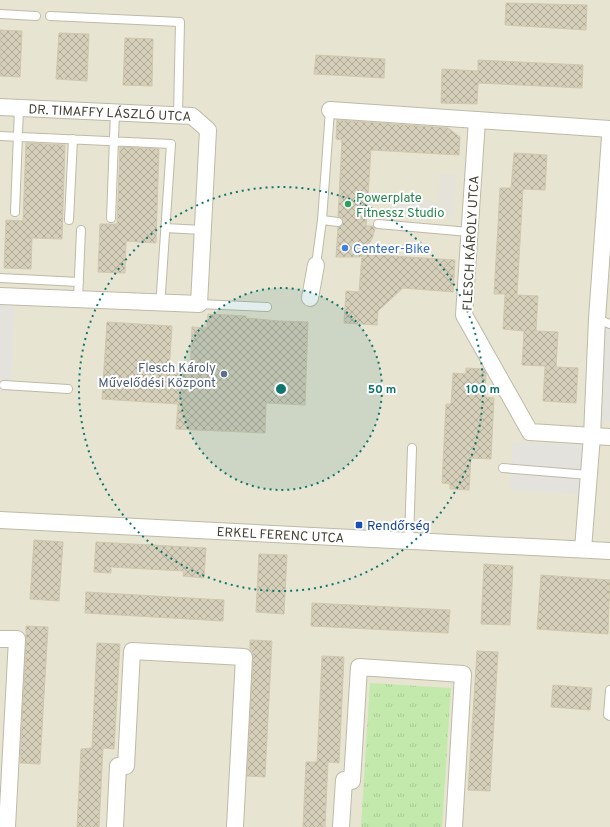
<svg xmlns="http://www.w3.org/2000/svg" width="610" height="827" font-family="Overpass,sans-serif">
  <defs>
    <pattern id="grass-tufts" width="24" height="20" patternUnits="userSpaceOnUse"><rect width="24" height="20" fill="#c3e9ac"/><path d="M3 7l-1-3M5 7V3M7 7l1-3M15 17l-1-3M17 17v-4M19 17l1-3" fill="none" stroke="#a9c995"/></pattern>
    <pattern id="building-cross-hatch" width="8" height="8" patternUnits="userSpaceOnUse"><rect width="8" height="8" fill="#d5cfba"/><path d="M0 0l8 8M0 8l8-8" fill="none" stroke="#afaa98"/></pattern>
  </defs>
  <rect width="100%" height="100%" fill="#f3f1e4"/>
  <!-- residential -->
  <path fill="#e7e4d2" d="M0,0h610v827h-610z"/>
  <!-- industrial -->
  <path fill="#e5e2d9" d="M441,174l15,1 -3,42 -62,-5 1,-15 46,4z"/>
  <!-- grass -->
  <path fill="url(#grass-tufts)" d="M370,683l81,5 -9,139h-81z"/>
  <!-- parking -->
  <path fill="#e3e2dd" d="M0,304h14l-3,88 -11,-1z
    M610,322v100h-8l5,-99z
    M513,442l69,3 -3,49 -69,-4z"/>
  <!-- building -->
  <path fill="url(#building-cross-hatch)" stroke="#d0c8ad" d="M506,3l81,2 -1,25 -81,-5z
    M0,30l22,1 -2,46 -20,-1z
    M59,33l30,1 -2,47 -31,-2z
    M125,38l28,1 -1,47 -29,-1z
    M316,55l69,4 -1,19 -70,-4z
    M478,60l105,5 -1,23 -104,-5 -1,21 -36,-1 1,-34 36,2z
    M337,120l111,8 12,9 -1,18 -88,-5 -5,76h7l2,3 -3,10 -10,15 93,6 -2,32 -50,-4 -25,23 -1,14 -33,-2 2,-32 13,1 3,-38 -2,3h-24l2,-30 4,-1 1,-4 -1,-4 -4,-2 4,-76 -6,-1z
    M26,143l39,2 -3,94 -30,-1 -1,31 -27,-1 2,-48 17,1z
    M120,147l39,2 -3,94 -30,-2 -1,32 -27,-1 2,-48h17z
    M514,153l33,2 -2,35 -22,-1 -6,106 21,1 -2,35 22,1 -2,35 22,1 -2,35 -33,-2 2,-35 -23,-1 2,-34 -21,-2 2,-35h-11l4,-69 2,-37h11z
    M208,314l38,2v2l33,3 29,1 -3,83 -39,-2 -1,30 -89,-4 2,-25 -76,-5 5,-77 65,4 -3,47 21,2 2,-48 15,1z
    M466,368l18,1 2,4 -1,24 9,1 -3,61 -20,-1 -2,32 -19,-1v-5l-8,-1 4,-79h5l2,-31 13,1z
    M34,540l29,2 -4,59 -29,-2z
    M96,542l110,6 -2,30 -21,-2 1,-5 -73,-4v6l-17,-1z
    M259,554l28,1 -3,59 -28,-2z
    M484,564l29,2 -3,59 -29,-1z
    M541,575l69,5 -2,54 -71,-5z
    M86,592l138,8 -1,21 -138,-8z
    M312,603l138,7 -2,23 -137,-7z
    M26,626l22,1 -8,137 -20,-1 6,-123z
    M250,640l22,1 -7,136 -18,-1 6,-118v-5l-3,-4z
    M97,643l23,1 -6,105 -11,-1 -4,79h-22l4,-78 11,-1z
    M477,651l21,1 -8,139 -22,-1z
    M322,656l22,1 -5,106 -11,-1 -3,65h-22l3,-65h11z
    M553,685l39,3 -2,22 -39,-3z"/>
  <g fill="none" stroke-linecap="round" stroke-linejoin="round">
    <defs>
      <path id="lane" d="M0,14l36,2
        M50,16l130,6 -2,93
        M0,136l171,8 -10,149
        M15,212l4,-104
        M111,218l4,-106
        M69,220l4,-81
        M322,220l16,2
        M378,224l91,8
        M165,228l38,2
        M316,265l6,-45 8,-110
        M0,278l79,4
        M78,299l3,-69
        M199,304l68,3
        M597,319l13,5
        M4,385l64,4
        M503,468l86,7
        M409,540l3,-92
        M610,690l-2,25 2,1"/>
      <g id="street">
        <path id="s1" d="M0,107l192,9 16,14 -9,174 -199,-8"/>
        <path d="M330,110l280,19"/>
        <path d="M477,120l-13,195 66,117 80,5"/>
        <path d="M310,298l6,-33"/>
        <path id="s2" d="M0,520l610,31"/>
        <path d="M583,549l9,-113 5,-117 13,-182"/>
        <path d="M0,639h17l-10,188"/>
        <path d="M115,827l3,-61h8l6,-115 112,6 -9,170"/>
        <path d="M341,827l3,-47 8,1 7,-114 104,7 -9,153"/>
      </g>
    </defs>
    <!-- lane casing -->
    <use href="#lane" stroke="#bebaa7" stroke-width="10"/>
    <!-- street casing -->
    <use href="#street" stroke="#bebaa7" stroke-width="18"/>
    <!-- lane -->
    <use href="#lane" stroke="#fff" stroke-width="8"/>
    <!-- street -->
    <use href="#street" stroke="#fff" stroke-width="16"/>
  </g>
  <!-- distance rings -->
  <circle cx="281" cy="389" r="101" fill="#0f766e" fill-opacity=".12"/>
  <g fill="none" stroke="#0f766e" stroke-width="2" stroke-dasharray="2 4">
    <circle cx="281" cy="389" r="101"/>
    <circle cx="281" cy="389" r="202"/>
  </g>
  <!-- markers -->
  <circle fill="#2e9e5b" stroke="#fff" stroke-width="1.5" cx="348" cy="204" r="4"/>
  <circle fill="#3f7fe0" stroke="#fff" stroke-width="1.5" cx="345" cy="248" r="4"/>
  <circle fill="#5c6f8a" stroke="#fff" stroke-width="1.5" cx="224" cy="374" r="4"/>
  <rect fill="#1a4fb4" stroke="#fff" stroke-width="1.5" x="355" y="521" width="8" height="8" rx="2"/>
  <g text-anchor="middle" stroke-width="4" stroke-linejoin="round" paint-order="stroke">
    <!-- street labels -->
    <g font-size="13" fill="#454134" stroke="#fff">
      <text dy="5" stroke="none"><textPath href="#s1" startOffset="110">DR. TIMAFFY LÁSZLÓ UTCA</textPath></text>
      <text transform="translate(470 243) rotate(-87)" y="5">FLESCH KÁROLY UTCA</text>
      <text dy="5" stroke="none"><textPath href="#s2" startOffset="281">ERKEL FERENC UTCA</textPath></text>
    </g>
    <!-- leisure labels -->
    <g font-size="13" fill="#27864d" stroke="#fff" text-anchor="start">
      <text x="356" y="202">Powerplate<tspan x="356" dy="15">Fitnessz Studio</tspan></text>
    </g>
    <!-- shop labels -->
    <g font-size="13" fill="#366cbe" stroke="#fff" text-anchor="start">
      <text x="353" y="253">Centeer-Bike</text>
    </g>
    <!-- service labels -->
    <g font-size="13" fill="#4e5e75" stroke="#fff" text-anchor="end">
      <text x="216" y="372">Flesch Károly<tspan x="216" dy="15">Művelődési Központ</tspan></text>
    </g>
    <!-- transit labels -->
    <g font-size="13" fill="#164399" stroke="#fff" text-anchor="start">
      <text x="367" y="530">Rendőrség</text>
    </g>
  </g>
  <circle cx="281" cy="389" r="6" fill="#0f766e" stroke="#fff" stroke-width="2"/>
  <g font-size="12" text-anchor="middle" font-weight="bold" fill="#0f766e" stroke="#fff" stroke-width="4" stroke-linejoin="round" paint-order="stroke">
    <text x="382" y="393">50 m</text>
    <text x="483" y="393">100 m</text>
  </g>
</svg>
